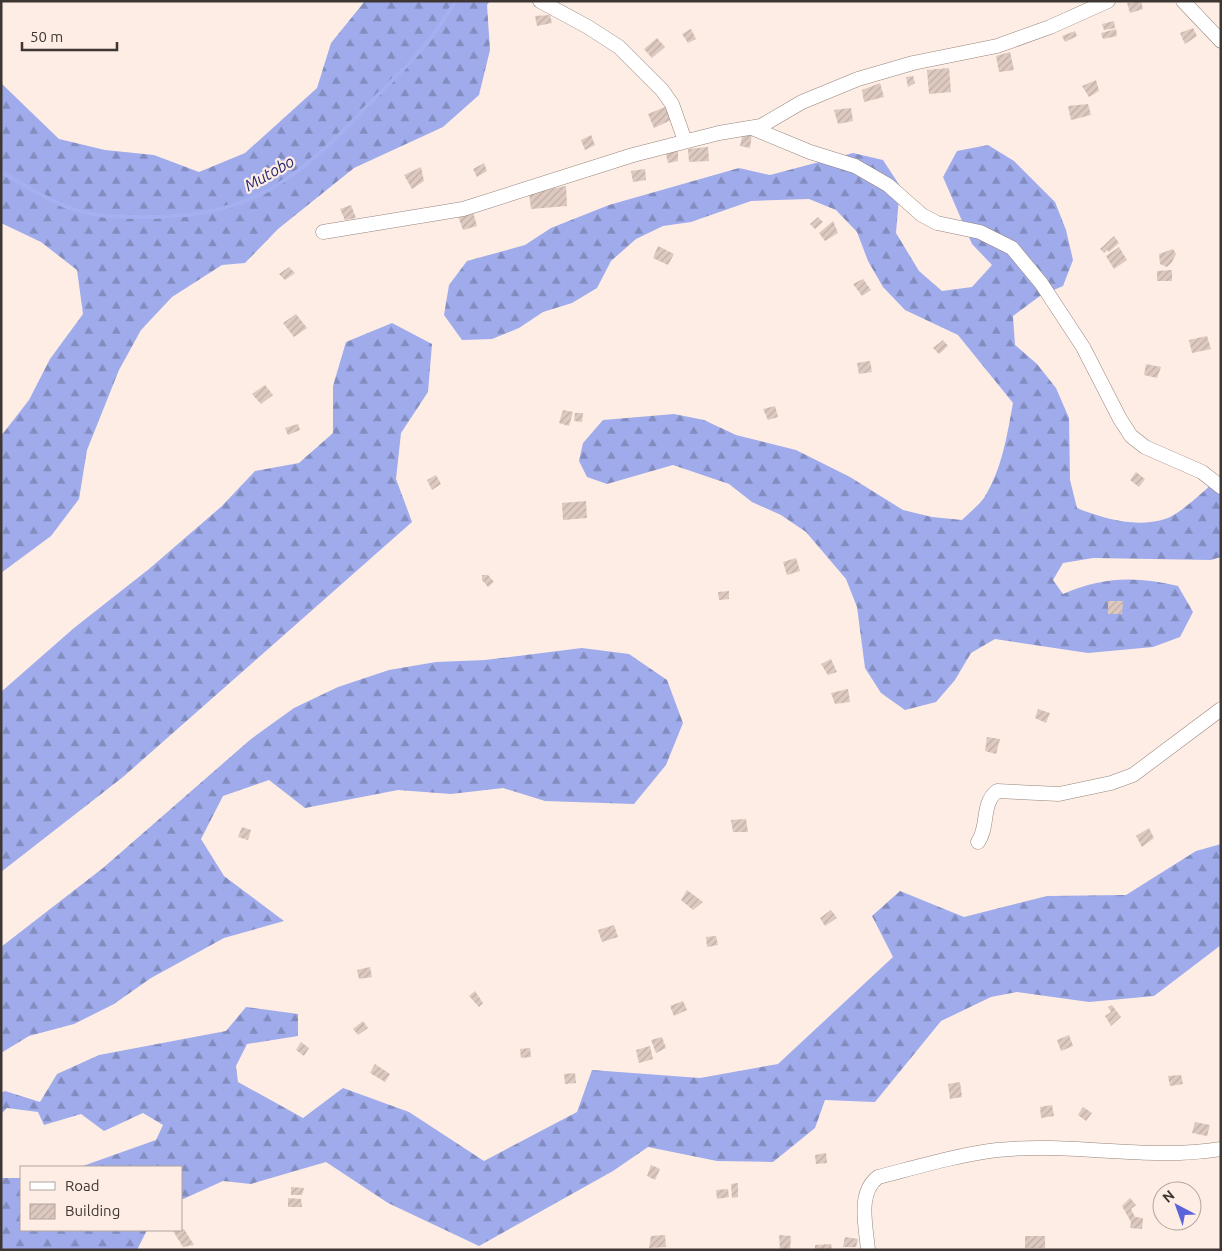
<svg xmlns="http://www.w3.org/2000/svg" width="1222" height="1251" font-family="Ubuntu,sans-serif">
  <defs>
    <pattern id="forest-firs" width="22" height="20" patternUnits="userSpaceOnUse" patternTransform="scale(1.25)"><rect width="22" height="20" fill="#9fabeb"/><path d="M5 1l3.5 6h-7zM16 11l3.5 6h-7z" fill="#838cbf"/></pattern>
    <pattern id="building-hatch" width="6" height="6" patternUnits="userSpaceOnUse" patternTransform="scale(1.25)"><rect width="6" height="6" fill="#ddc9bf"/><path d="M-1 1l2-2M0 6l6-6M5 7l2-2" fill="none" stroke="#bfada5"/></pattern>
  </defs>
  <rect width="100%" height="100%" fill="#fdede5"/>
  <!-- forest -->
  <path fill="url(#forest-firs)" d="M365,1h125l-3,4 3,45 -11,45 -36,32 -89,41 -76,61 -33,34 -23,2 -50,32 -31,33 -22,40 -32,80 -8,49 -28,37 -50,37v-137l28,-36 21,-41 33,-45 -6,-44 -36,-28 -40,-19v-140l58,56 46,11 49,5 45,17 46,-19 72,-65 14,-45z
    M988,145l26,16 41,41 11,28 7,30 -10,26 -23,10 -27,20 2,29 22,19 19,24 13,30 1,62 7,28c27,11 59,20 88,11 15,-4 44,-33 56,-43v81l-10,3 -118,-2 -30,5 -10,17 10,14c39,-17 74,-18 115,-8l15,26 -13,25 -27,10 -65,6 -93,-14 -24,14 -16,27 -19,22 -31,8 -24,-17 -16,-25 -8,-61 -11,-28 -40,-47 -25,-17 -29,-13 -23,-18 -56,-19 -66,19 -20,-7 -8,-16 4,-18 20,-23 71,-6 30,6 32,15 60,15 54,27 53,33 29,7 30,3c7,-7 16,-14 22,-22 18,-29 23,-62 29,-95l-55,-68 -53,-25 -22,-23 -15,-26 -11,-29 -21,-22 -27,-11 -58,2 -60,21 -28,4 -27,13 -25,22 -14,27 -25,15 -29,9 -24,16 -27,11 -30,1 -18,-25 5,-30 18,-24 58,-16 26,-17 58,-23 130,-37 31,7 83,-22 30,7 17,26 -4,47 23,38 23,20 30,-4 20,-22 -20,-21 -29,-67 14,-26z
    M392,323l40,21 -4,48 -27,41 -5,46 16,43 -289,255 -122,95v-180l73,-64 75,-59 73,-63 33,-35 44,-8 34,-30v-47l13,-44z
    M582,648l47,6 38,26 16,43 -17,42 -32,39 -89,-3 -42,-13 -52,6 -53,-4 -93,18 -36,-28 -46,16 -22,43 23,37 60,45 -60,17 -73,40 -37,26 -40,20 -45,12 -28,17v-106l102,-79 148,-129 43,-31 44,-21 51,-17 47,-8 49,-2z
    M1221,844v101l-67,51 -65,6 -72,-10 -26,5 -50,24 -66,81 -50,-2 -10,28 -42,34 -56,-1 -69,-14 -35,24 -134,75 -91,-43 -62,-41 -75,22 -28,-3 -42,19v-33h-101l76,-27 7,-15 -20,-12 -39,18 -23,-17 -37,11 -6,-13 -31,-4 -6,6v-21l4,-2 35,11 17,-28 42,-19 127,-24 20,-24 52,7v22l-51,8 -11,22 2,16 65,36 40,-30 66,24 75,49 93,-49 15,-42 108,8 78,-14 115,-107 -21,-41 28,-25 64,26 83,-21 79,-1 70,-44z
    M1,1178h20v52h126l-10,20h-136z"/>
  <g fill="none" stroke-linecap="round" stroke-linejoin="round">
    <!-- stream -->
    <path stroke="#a4b0f0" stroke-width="4" d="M1,172c25,14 51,31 78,39 22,6 46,6 68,6 108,0 153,-40 224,-115 19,-20 40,-39 57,-61 11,-12 18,-28 29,-40"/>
  </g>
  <!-- building -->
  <path fill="url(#building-hatch)" d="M1141,1l2,8 -13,4 -3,-10z
    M550,15l2,8 -15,3 -2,-10z
    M1114,21l1,7 -11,2 -2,-6z
    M1193,28l4,8 -12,8 -5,-11z
    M691,29l5,10 -8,4 -6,-9z
    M1116,29l1,7 -14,3 -2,-6z
    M1075,31l2,5 -12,6 -3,-6z
    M657,38l8,9 -13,11 -8,-9z
    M1010,52l4,18 -15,2 -3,-16z
    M949,68l2,24 -22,2 -2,-24z
    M913,76l2,7 -7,4 -2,-10z
    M1096,80l3,11 -10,6 -7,-11z
    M880,83l4,14 -20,5 -2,-12z
    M1088,104l3,11 -20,5 -3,-14z
    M665,107l6,13 -17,8 -6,-14z
    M851,108l2,13 -15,3 -4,-14z
    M743,132l9,2 -2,14 -10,-2z
    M591,135l4,10 -10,5 -4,-10z
    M708,147l1,14 -20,1 -1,-13z
    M678,149v12l-10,2 -2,-9z
    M484,163l3,8 -10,6 -4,-8z
    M421,167l3,14 -12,8 -8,-14z
    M645,169l1,11 -13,2 -2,-11z
    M566,186l1,20 -36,3 -2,-16z
    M351,205l5,13 -11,2 -5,-11z
    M473,212l4,14 -14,4 -5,-14z
    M818,217l5,5 -8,7 -5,-5z
    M833,221l5,12 -13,8 -6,-8z
    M1114,236l5,7 -10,9 -2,-2 -3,3 -4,-4z
    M658,246l16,8 -6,11 -15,-7z
    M1119,247l8,13 -13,9 -8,-13z
    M1173,249l3,5 -4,8 -5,5 -7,-3 -1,-10z
    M289,267l6,6 -10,7 -6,-6z
    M1172,270v11h-15v-10z
    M863,279l8,11 -9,6 -9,-12z
    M296,314l11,14 -13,9 -11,-14z
    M1207,336l4,13 -19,4 -3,-13z
    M943,340l5,6 -9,8 -6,-6z
    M870,361l2,11 -13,2 -2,-11z
    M1146,364l15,3 -4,11 -13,-3z
    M265,385l8,10 -12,9 -9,-10z
    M775,406l3,11 -10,3 -5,-11z
    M563,410l10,2 -4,14 -10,-3z
    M575,413h8l-1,9 -8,-1z
    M298,424l2,6 -12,5 -3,-7z
    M1136,472l9,7 -6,8 -9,-7z
    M436,475l5,9 -9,6 -5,-10z
    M586,501l1,17 -24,2 -1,-17z
    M796,558l4,13 -13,4 -4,-13z
    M482,575h6l6,7 -6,5 -6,-7z
    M729,591v8l-10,1 -1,-8z
    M1108,601h15l-1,13h-14z
    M831,659l6,13 -9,3 -7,-11z
    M848,689l2,13 -15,2 -4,-11z
    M1038,709l12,4 -4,10 -11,-5z
    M987,737l13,2 -4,15 -11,-3z
    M746,819l2,13h-15l-2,-12z
    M242,827l9,3 -3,10 -10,-3z
    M1149,828l5,10 -12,9 -6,-11z
    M687,890l16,12 -10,8 -12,-10z
    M831,910l6,8 -12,8 -5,-8z
    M614,925l4,12 -16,5 -4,-12z
    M716,936l2,9 -11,2 -1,-10z
    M370,967l2,10 -13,2 -2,-9z
    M475,991l8,12 -4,4 -10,-11z
    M683,1001l4,9 -13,6 -4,-10z
    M1112,1005l9,12 -10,9 -6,-10 6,-4 -3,-5z
    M363,1021l5,7 -10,7 -5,-6z
    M1069,1035l4,11 -12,5 -4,-11z
    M662,1037l4,11 -10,5 -5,-13z
    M301,1042l8,6 -5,8 -8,-6z
    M650,1046l3,13 -14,4 -3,-13z
    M530,1048l1,9 -10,1 -1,-9z
    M375,1064l15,10 -5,8 -15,-9z
    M575,1073l1,10 -11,1 -1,-10z
    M1181,1075l2,9 -13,2 -2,-10z
    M960,1082l2,15 -12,2 -2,-15z
    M1052,1105l2,11 -13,2 -1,-11z
    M1083,1107l9,6 -6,8 -8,-6z
    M1195,1122l15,3 -3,11 -15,-3z
    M826,1153l1,10 -11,1 -1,-9z
    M651,1165l9,4 -5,11 -8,-4z
    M738,1183v14l-6,1 -1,-14z
    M291,1187l13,1 -2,7h-11z
    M728,1189l1,8 -12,2 -1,-9z
    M288,1198l13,1 1,8h-14z
    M1130,1198l6,7 -5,4 4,8 8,1 -1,11 -12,-1 1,-6 -9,-16z
    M184,1229l10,16 -11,2 -10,-16z
    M665,1235l1,12 -17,1 2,-12z
    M779,1235l12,1 -1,14h-10z
    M1025,1236h20v12h-20z
    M845,1237l13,2 -2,8h-13z
    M831,1244l1,6h-17v-5z"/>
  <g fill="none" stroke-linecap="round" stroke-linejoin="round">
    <defs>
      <path id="minor" d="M540,1l48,26 31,20 43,43 10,14 13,37
        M1183,1l38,40
        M752,128l58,24 45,14 33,19 34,30 15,8 43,9 32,16 29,35 42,64 37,72 11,17 14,11 57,25 19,15
        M323,232l140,-23 170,-54 86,-22 42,-7 41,-24 56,-23 55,-16 84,-17 53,-19 58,-26
        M978,842c11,-16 3,-38 19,-51l62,3 52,-11 22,-8 88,-66
        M868,1250c-2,-24 -11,-57 10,-73 39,-10 79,-22 119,-27 74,-8 150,11 224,-1"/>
    </defs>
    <!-- minor casing -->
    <use href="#minor" stroke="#96847b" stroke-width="15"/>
    <!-- minor -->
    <use href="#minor" stroke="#fff" stroke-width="14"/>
  </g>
  <g text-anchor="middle" stroke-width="4.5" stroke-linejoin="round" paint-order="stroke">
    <!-- water labels -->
    <g font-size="16" font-style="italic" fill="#252770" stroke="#fdede5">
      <text transform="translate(269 173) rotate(-30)" y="6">Mutobo</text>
    </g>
  </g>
  <!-- border -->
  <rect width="1222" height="1251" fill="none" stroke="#3e3632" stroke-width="5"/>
  <!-- legend -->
  <rect x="20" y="1166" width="162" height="65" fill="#fdede5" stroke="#b1a49d"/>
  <rect x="30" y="1182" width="25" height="8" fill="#ffffff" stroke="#b1a49d"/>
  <text x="65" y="1191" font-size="15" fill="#3e3632">Road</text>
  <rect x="30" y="1204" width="25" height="15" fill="url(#building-hatch)" stroke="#b1a49d"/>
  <text x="65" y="1216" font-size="15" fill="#3e3632">Building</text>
  <!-- north arrow -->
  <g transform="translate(1177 1206) rotate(319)"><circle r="24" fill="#fdede5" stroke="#b1a49d"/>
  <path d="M0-4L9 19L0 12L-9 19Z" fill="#5b63db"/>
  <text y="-8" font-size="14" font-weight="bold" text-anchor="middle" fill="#3e3632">N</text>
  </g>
  <!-- scale -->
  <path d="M22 42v8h95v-8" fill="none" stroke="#3e3632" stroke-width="2.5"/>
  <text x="30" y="42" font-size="15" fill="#3e3632" stroke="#fdede5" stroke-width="4" paint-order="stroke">50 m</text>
</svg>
